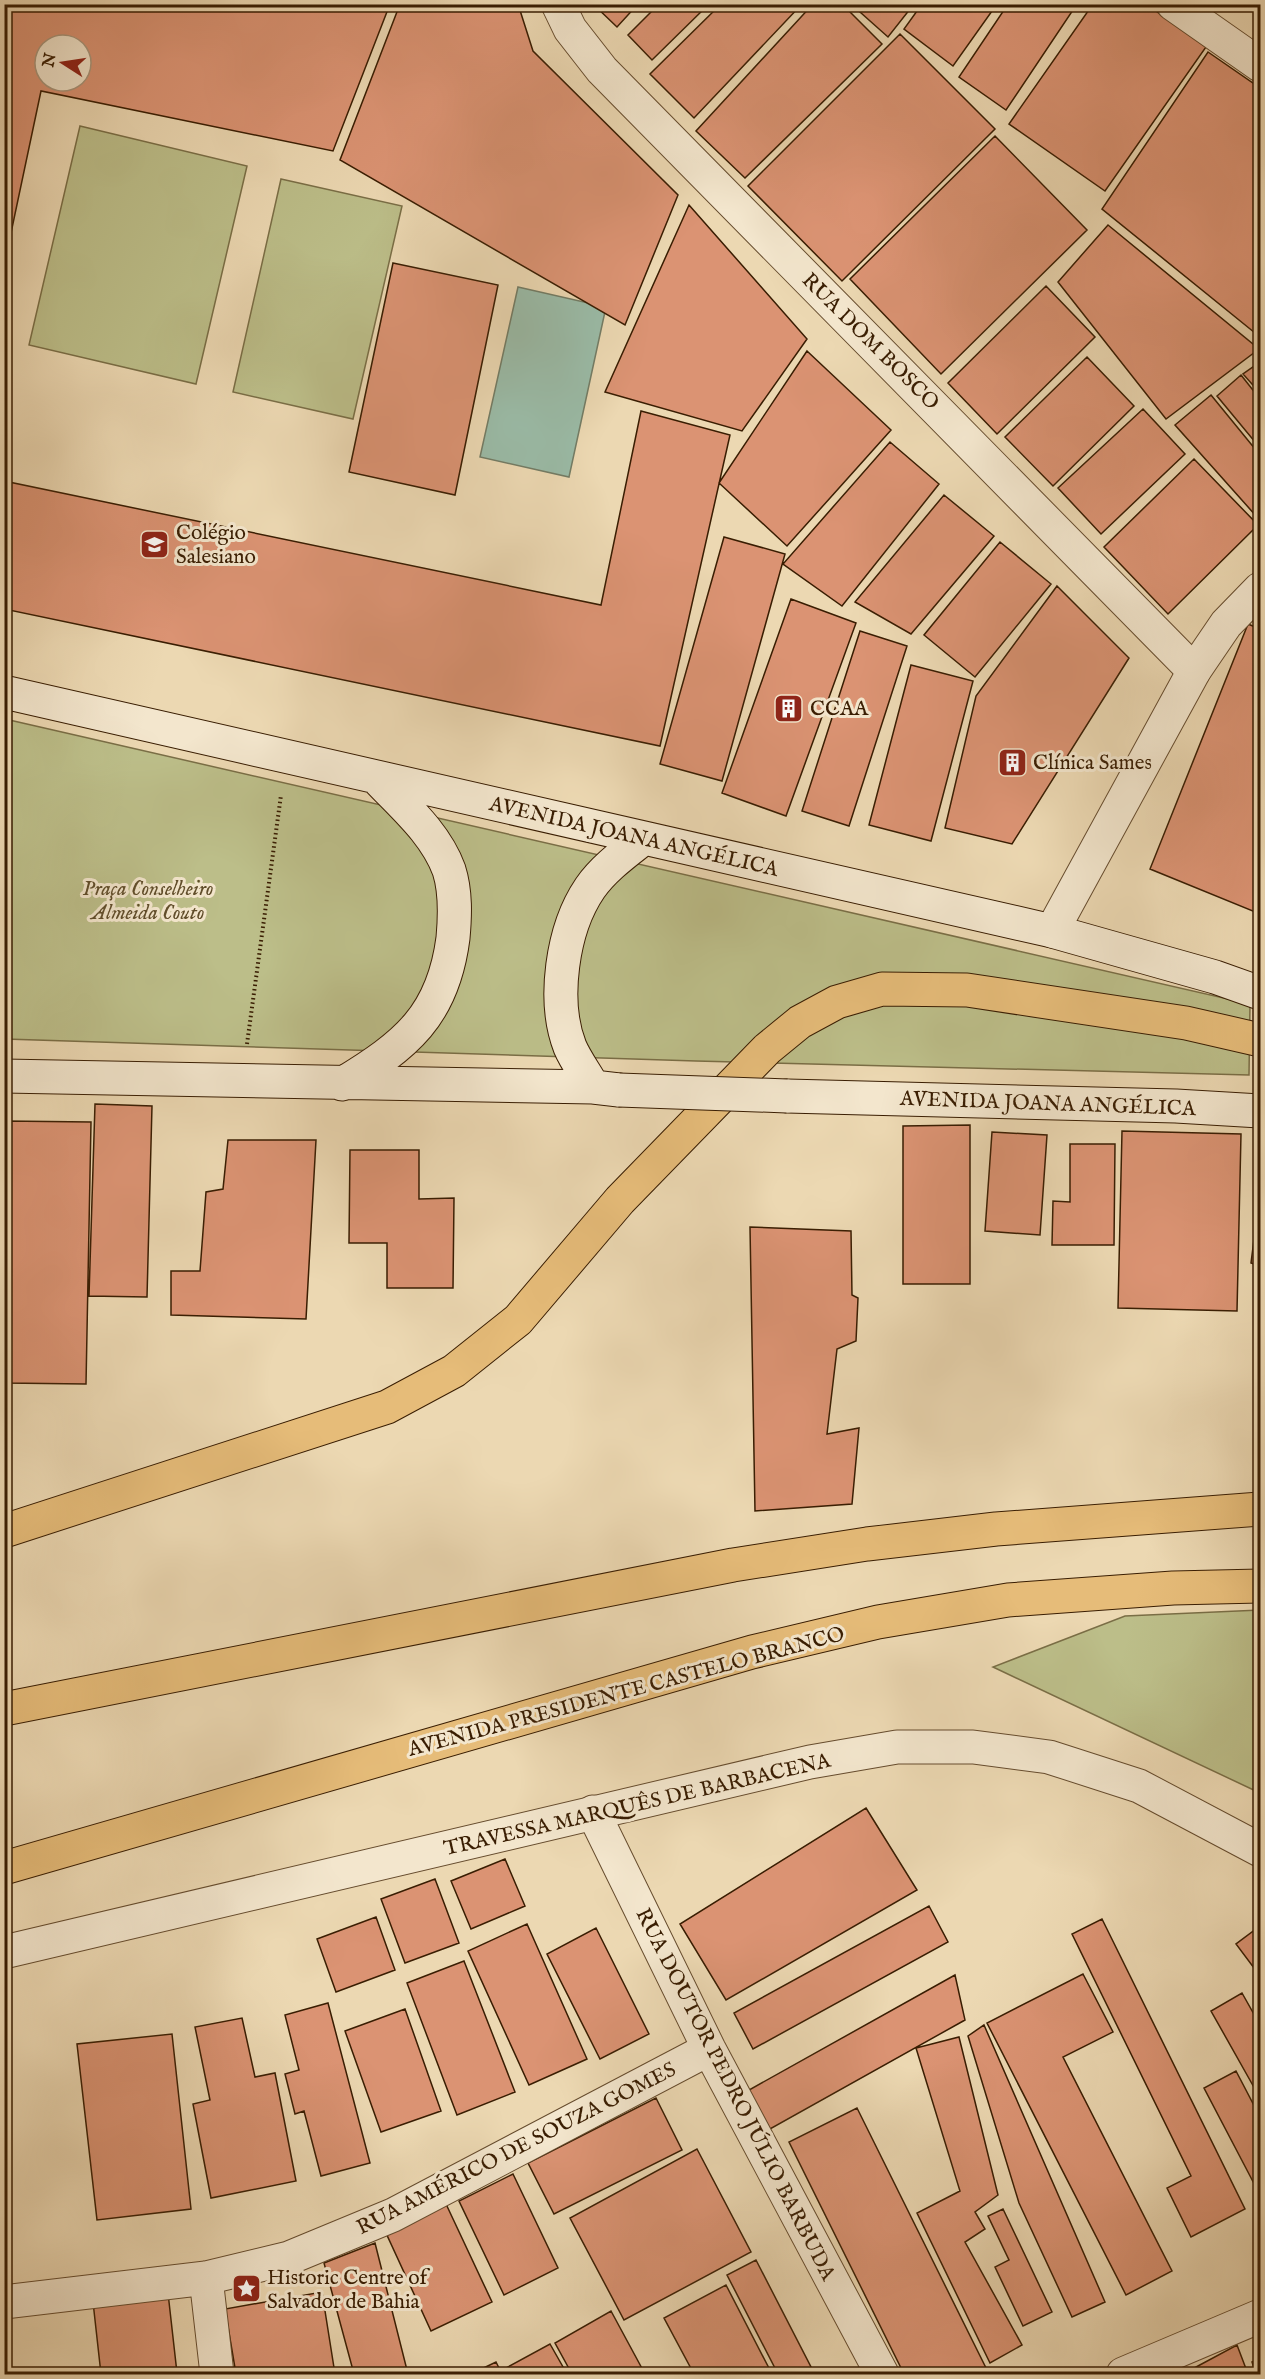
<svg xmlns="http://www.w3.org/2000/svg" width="1265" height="2379" font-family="'IM FELL English',serif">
  <rect width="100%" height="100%" fill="#ecd8b2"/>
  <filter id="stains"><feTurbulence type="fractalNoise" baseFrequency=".00333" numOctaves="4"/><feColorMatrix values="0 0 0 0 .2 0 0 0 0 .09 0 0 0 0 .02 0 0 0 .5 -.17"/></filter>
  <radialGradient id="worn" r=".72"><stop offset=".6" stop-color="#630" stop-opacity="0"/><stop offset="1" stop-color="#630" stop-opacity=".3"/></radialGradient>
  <!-- green -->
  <path fill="#bcbe89" stroke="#7a6e46" stroke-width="1.5" d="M80,126l167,40 -51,218 -167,-39z
    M281,179l121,27 -49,213 -120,-27z
    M5,719l1245,285 -1,71 -553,-14 -691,-22z
    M1260,1610v183l-267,-126 132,-51z"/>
  <!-- water -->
  <path fill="#9abba7" stroke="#737c65" stroke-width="1.5" d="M518,287l88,20 -37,170 -89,-20z"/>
  <!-- building -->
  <path fill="#db9373" stroke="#391d02" stroke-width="1.5" fill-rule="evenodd" d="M4,4h386l-57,147 -292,-60 -37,175zM45,45h36v36h-36z
    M400,4h118l15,47 145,144 -53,130 -285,-165z
    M593,4h45l-21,23z
    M659,4h50l-57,56 -24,-25z
    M721,4h81l-108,114 -44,-44z
    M813,4h29l40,40 -137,134 -49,-47z
    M851,4h63l-26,33z
    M922,4h75l-44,62 -49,-37z
    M1008,4h69l-71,106 -47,-33z
    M1093,4h53l60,43 -101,144 -96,-67z
    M900,34l95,95 -153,152 -94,-95z
    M1208,52l52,36v249l-158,-128z
    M995,136l92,94 -146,144 -91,-95z
    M689,205l118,134 -65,92 -137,-39z
    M1108,225l151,124 -93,70 -108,-137z
    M393,263l105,22 -43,210 -106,-23z
    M1046,286l49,51 -98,97 -49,-51z
    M807,351l84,79 -104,116 -68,-63z
    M1087,357l47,49 -81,80 -48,-49z
    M1260,362v31l-17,-19z
    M1241,375l19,24v49l-43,-52z
    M1211,395l49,60v58l-3,4 -82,-92z
    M1143,409l42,45 -84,80 -43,-46z
    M641,411l89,24 -70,311 -656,-137v-128l597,124z
    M890,442l49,42 -97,122 -59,-42z
    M1194,459l64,66 -90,89 -64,-67z
    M944,495l50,41 -83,98 -56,-32z
    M724,537l61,17 -63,227 -62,-17z
    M1000,542l51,42 -76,93 -51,-42z
    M1057,586l72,72 -117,186 -67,-16 31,-132z
    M791,599l65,24 -70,193 -64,-23z
    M1248,624l12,5v285l-110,-45z
    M860,631l47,15 -58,180 -47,-15z
    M911,665l62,16 -42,160 -62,-16z
    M95,1104l57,2 -5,191 -58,-1z
    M4,1121l87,1 -5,262 -82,-1z
    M970,1125v159h-67v-158z
    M1122,1131l119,3 -4,177 -119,-3z
    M992,1132l55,3 -7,100 -55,-4z
    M228,1140h88l-10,179 -135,-4v-44h29l6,-79 17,-3z
    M1070,1144h45l-1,101h-62l1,-44 17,1z
    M350,1150h69v49l35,-1 -1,90h-66v-45h-38z
    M1260,1192v74l-9,-3z
    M750,1227l101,4 1,64 6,3 -2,43 -19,8 -10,85 32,-6 -7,76 -97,7z
    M866,1808l51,82 -191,110 -46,-76z
    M505,1859l20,47 -54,23 -20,-48z
    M435,1879l24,64 -54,20 -24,-64z
    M929,1906l19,36 -195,107 -19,-36z
    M376,1917l19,53 -59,22 -19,-53z
    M1102,1919l143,290 -54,28 -24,-49 24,-12 -119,-242z
    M527,1924l60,135 -58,26 -61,-134z
    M1260,1926v50l-24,-32z
    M596,1928l53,106 -49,25 -53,-105z
    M464,1961l51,131 -58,23 -50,-132z
    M1083,1974l30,58 -50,25 109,214 -46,24 -139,-272z
    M955,1975l10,45 -195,109 -21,-39z
    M1242,1993l18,32v73l-49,-87z
    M328,2003l42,160 -49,13 -17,-65 -9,3 -10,-40 14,-4 -14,-55z
    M405,2009l36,102 -60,21 -36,-101z
    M242,2018l13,59 20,-4 21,108 -85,17 -18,-94 17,-4 -15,-73z
    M984,2025l121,277 -33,15 -53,-114 -51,-167z
    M172,2034l19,175 -94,11 -20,-176z
    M959,2037l39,158 -23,17 10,17 -20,13 57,103 -32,18 -73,-150 43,-22 -44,-143z
    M1236,2071l24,46v78l-56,-107z
    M656,2098l26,52 -128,64 -26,-51z
    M857,2108l132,266h-85l-115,-232z
    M697,2149l54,103 -127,68 -54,-102z
    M513,2174l45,94 -54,27 -45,-94z
    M4,2189l4,33 -4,1z
    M446,2204l46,98 -61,29 -45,-98z
    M1003,2209l49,103 -29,14 -28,-59 14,-7 -21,-44z
    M375,2243l33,131h-54l-30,-111z
    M756,2260l55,107 -15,7h-18l-51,-99z
    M726,2285l46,89h-78l-30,-56z
    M322,2292l13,82h-99l-11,-65z
    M168,2293l9,80 -76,1 -8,-72z
    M611,2311l34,63h-73l-17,-31z
    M550,2344l17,30h-58l-3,-6z
    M1237,2345l11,29h-65z
    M1260,2359v15h-4l-4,-12z
    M496,2362l6,12h-31z"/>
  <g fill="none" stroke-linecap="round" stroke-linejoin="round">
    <defs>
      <path id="minor" d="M558,4l12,25 32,41 592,601
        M1173,4l87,61
        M593,1812l116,237 173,325
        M206,2278l11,96
        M4,2302l202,-24 83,-20 104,-43 316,-166
        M1123,2374l137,-58"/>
      <path id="tertiary" d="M1052,931l142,-260 32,-47 34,-35
        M4,1952l806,-190 87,-15h76l76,10 90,29 121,64"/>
      <path id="secondary" d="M4,692l1048,239 163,46 45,16
        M4,1076l589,11 26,3
        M342,1084c64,-39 101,-68 111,-146 2,-22 3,-46 -4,-68 -14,-38 -47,-65 -73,-93
        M593,1087c-7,-13 -17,-26 -23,-40 -18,-46 -8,-118 20,-159 14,-20 35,-35 54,-50
        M787,1096l389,10 84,5"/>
      <path id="primary" d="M4,1531l383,-124 67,-36 64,-51 102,-120 147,-151 33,-27 37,-20 45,-13 85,1 219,33 74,17
        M4,1709l729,-144 134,-21 129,-15 264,-20
        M4,1868l748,-216 126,-30 130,-22 165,-12 87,-2"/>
    </defs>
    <!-- minor casing -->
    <use href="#minor" stroke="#664c2e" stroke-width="35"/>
    <!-- tertiary casing -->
    <use href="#tertiary" stroke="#664c2e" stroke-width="35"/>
    <!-- secondary casing -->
    <use href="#secondary" stroke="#391d02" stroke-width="35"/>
    <!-- primary casing -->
    <use href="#primary" stroke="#391d02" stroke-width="35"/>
    <!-- path -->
    <path stroke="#391d02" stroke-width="4" stroke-dasharray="1.5 3" stroke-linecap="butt" d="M247,1044l34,-249"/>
    <!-- minor -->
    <use href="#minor" stroke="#f3e6cd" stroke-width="33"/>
    <!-- tertiary -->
    <use href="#tertiary" stroke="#f3e6cd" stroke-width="33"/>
    <!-- secondary -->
    <use href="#secondary" stroke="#f3e6cd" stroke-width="33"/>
    <!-- primary -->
    <use href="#primary" stroke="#e6bc79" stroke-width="33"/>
    <defs>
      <path id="secondary-bridge" d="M619,1090l168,6"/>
    </defs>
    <!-- secondary-bridge casing -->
    <use href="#secondary-bridge" stroke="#391d02" stroke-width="35" stroke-linecap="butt"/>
    <!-- secondary-bridge -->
    <use href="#secondary-bridge" stroke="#f3e6cd" stroke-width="33"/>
  </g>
  <!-- icons -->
  <defs>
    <symbol id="school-square" viewBox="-11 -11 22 22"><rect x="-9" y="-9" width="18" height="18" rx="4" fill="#8f2418" stroke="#f3e6cd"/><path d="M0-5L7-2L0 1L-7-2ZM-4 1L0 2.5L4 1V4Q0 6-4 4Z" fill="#fff"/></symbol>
    <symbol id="building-square" viewBox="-11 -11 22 22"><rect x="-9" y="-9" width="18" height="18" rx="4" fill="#8f2418" stroke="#f3e6cd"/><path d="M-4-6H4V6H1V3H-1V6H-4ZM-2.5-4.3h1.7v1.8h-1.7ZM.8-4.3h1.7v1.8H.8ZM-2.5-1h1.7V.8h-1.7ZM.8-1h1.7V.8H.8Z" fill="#fff"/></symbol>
    <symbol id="sight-square" viewBox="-11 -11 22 22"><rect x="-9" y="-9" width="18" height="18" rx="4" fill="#8f2418" stroke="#f3e6cd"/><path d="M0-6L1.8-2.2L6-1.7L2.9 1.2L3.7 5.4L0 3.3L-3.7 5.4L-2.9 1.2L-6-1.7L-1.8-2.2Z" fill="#fff"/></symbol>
  </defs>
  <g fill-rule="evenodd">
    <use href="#school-square" x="138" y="528" width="33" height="33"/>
    <use href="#building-square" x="772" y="692" width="33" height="33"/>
    <use href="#building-square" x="996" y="746" width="33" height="33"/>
    <use href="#sight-square" x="230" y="2272" width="33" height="33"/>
  </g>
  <g text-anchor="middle" stroke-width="6" stroke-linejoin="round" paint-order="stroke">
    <!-- street labels -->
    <g font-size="21" fill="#391d02" stroke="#f3e6cd">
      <text transform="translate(871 341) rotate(45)" y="7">RUA DOM BOSCO</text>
      <text transform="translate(634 836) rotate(13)" y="7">AVENIDA JOANA ANGÉLICA</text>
      <text transform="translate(1048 1103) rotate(2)" y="7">AVENIDA JOANA ANGÉLICA</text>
      <text transform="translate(626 1691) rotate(-15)" y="7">AVENIDA PRESIDENTE CASTELO BRANCO</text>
      <text transform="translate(637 1804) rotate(-13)" y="7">TRAVESSA MARQUÊS DE BARBACENA</text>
      <text transform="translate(736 2094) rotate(63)" y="7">RUA DOUTOR PEDRO JÚLIO BARBUDA</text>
      <text transform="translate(516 2148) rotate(-27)" y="7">RUA AMÉRICO DE SOUZA GOMES</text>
    </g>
    <!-- poi labels -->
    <g font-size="21" fill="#391d02" stroke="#f3e6cd" text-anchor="start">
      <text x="176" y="539">Colégio<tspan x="176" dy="24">Salesiano</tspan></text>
      <text x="810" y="715">CCAA</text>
      <text x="1033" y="769">Clínica Sames</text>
      <text x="267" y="2284">Historic Centre of<tspan x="267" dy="24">Salvador de Bahia</tspan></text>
    </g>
    <!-- park labels -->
    <g font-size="21" font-style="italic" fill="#604d2a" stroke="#f3e6cd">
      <text x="148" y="895">Praça Conselheiro<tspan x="148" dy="24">Almeida Couto</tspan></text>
    </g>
  </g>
  <!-- margin -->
  <rect width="1265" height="2379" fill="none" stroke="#ecd8b2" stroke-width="24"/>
  <rect x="6" y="6" width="1253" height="2367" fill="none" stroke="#391d02" stroke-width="3"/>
  <rect x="12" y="12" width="1241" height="2355" fill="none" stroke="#391d02" stroke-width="1.5"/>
  <!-- north arrow -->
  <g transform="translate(63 63) rotate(282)"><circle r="28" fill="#f3e6cd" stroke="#a9967c" stroke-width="1.5"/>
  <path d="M0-4.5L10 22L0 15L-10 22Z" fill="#8f2418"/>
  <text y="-9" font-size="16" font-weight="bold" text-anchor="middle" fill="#391d02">N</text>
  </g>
  <rect width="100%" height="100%" filter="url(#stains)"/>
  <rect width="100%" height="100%" fill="url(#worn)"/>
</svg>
